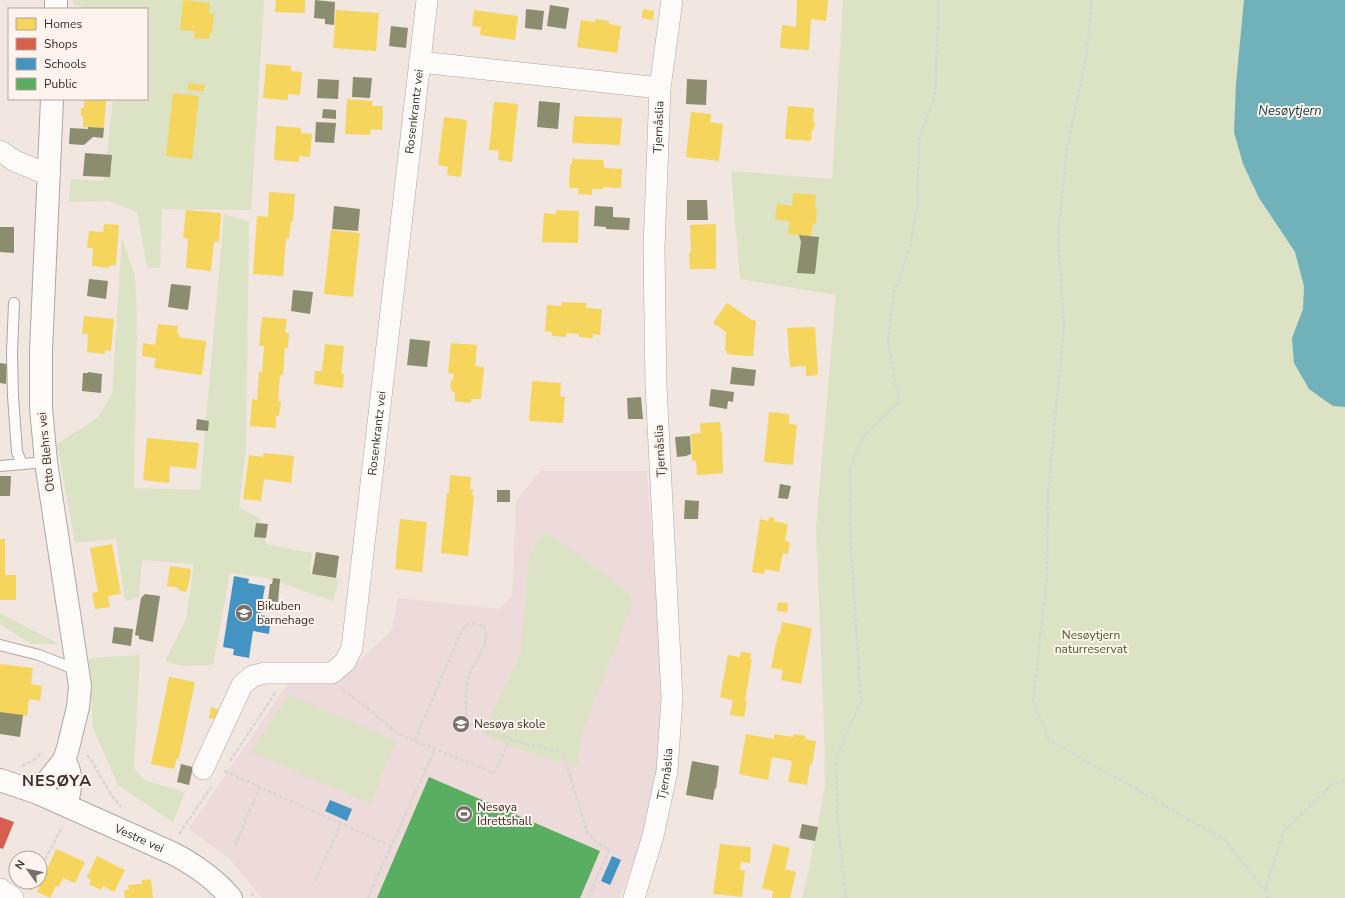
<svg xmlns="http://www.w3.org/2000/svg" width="1345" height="898" font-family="'Nunito Sans',sans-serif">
  <rect width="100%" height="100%" fill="#f1e6e0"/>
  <!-- education -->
  <path fill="#eddada" d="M540,471h107l13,180 2,114 -14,56 -28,77h-358l-32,-39 -41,-30 99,-146h48l56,-53 6,-32 101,11 13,-13 4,-95z"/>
  <!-- green -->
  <path fill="#dbe3c4" d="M73,0h191l-13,210 -89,-1 -2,59 -13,-1 -10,-55 -28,-11 -40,1 2,-23 33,2 9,-82h34v-90h-60l-14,-5z
    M843,0h502v898h-543l7,-29 16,-83 -1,-56 -8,-203 20,-232 -96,-16 -9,-108 101,8z
    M224,214l25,8 -3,227 -7,59 21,10 6,26 46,9 -2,20 29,7 -6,21 -67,-23 -36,-5 -17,92 -31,1 -17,-5 21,-42 8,-55 -52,-4 -3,37 -14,4 -9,-62 -41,4 -18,-99 40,-26 15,-24 10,-156 13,38 2,42 -3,170 66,2z
    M545,534l8,2 71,53 6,7 2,9 -51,130 -3,31 -50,-13 -45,-19 38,-82 8,-92 6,-16 6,-8z
    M0,613l59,31h-28l-31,-20z
    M140,655l-6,113 10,12 41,12 -12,30 -55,-37 -25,-57 -4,-70z
    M289,695l107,46 -26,63 -119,-52z"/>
  <!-- water -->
  <path fill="#70b1ba" d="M1244,0h101v407l-12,-1 -24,-17 -15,-26 -2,-25 11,-29 1,-23 -9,-34 -36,-54 -16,-34 -9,-32 2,-48z"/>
  <!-- homes -->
  <path fill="#f6d55c" d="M185,0l25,3 -1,11h5l-2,19h-2l-1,6 -15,-1 1,-7 -15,-1 3,-29z
    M276,0h29v13l-30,-1z
    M797,0h31l-2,21 -15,-2 -2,31 -29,-2 2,-23 14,2z
    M643,9l11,2 -1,9 -11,-2z
    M336,10l43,3 -3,38 -43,-3z
    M474,10l44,6 -3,24 -35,-5 1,-8 -9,-1z
    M595,19l14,2v3l12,2 -4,27 -40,-6 4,-27 14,2z
    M266,64l25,2v5l11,1 -2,23 -12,-1v6l-25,-2z
    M188,83l17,2 -1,6 -16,-1z
    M173,93l26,3 -7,63 -26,-3z
    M84,99h27v2l-5,-1 -2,28 -21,-1v-11h-2v-8h3z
    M347,99l26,2 -1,5h11l-1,24 -11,-1 -1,6 -25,-1z
    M494,102l24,2 -6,58 -14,-2 1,-9 -10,-1z
    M788,106l26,2 -1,14h2l-1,8 -2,-1 -1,12 -26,-2z
    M691,112l20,2 -1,8 13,2 -4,37 -33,-4z
    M574,116l48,2 -2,27 -48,-2z
    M444,117l23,3 -6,57 -14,-2 1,-8 -10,-2z
    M276,126l25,2v5l11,1 -2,23 -11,-1v6l-25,-2z
    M572,159l31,1 1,8 18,1 -1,19 -18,-1v2h-11v6l-14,-1 1,-6h-10l1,-24h2z
    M269,192l26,2 -2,27h-2l-2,18 -3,-1 -3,38 -30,-2 4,-58 11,1z
    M793,193l23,2 -1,13h2l-1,16 -3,-1 -2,13 -23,-2 2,-13 -15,-2 2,-15 15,2z
    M186,210l35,3 -2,29 -5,-1 -3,30 -25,-3 2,-29 -5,-1z
    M556,210l23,1 -1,32 -36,-1 2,-29 12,1z
    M104,224l15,1 -3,40h-6l-1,3 -17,-2 1,-18h-6l2,-17 14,1z
    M716,224v45h-26l-1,-16h2l-1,-28z
    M331,230l29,3 -7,64 -29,-3z
    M562,302l25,1 -1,5 16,1 -2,26 -7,-1v4l-14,-1v-3l-12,-1 -1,4 -14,-1v-4l-7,-1 2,-26 15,1z
    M727,303l25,17 4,1 -3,35 -20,-1 -6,-1v-3h-2l1,-19 -13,-9z
    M84,316l30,3 -3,32 -6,-1v4l-18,-2 1,-18h-6z
    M262,317l25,2 -2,14h4l-1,15h-3l-2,27h-3l-2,26h3l-2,15h-3v12l-26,-2 2,-27 5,1 2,-28h3l2,-26h-5z
    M158,324l20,2 -1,7 3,1 -1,3 27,4 -4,34 -48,-7 2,-10 -14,-2 1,-13 12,2z
    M815,327l3,48 -12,1v-10l-16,1 -3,-39z
    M451,343l26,2 -2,21 9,1 -3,32h-10v4l-16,-2v-9h-3v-3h-2l1,-9h2l1,-6 -6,-1z
    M325,344l19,2 -3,28h3l-1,14 -29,-4 1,-13h7z
    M532,381l29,2 -1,13 5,1 -2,26 -34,-2z
    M769,412l20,2v10l8,1 -4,40 -29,-3z
    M720,422l1,10h1l1,41 -26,2 -1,-14h-3l-1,-1 -1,-26 10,-1 -1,-10z
    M147,438l52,5 -3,26 -26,-3 -1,17 -26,-3z
    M264,453l30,3 -3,27 -27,-4 -3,22 -18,-2 6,-44 14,2z
    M450,475l21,2 -1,12h3l-1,6 2,1 -6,60 -27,-3 6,-60h2z
    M769,517l6,1 -1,3 14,3 -3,17 5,1 -2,12 -5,-1 -4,19 -14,-3 -1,5 -12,-2 8,-53 9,2z
    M400,519l27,3 -5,50 -27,-3z
    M0,539h5v36h11v25h-16z
    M112,544l9,50 -13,2 2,11 -15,2 -3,-16 6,-1 -8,-44z
    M170,566l21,3 -3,19h-1l-1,4 -8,-2 1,-2 -12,-2z
    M778,602l10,1 -1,9 -10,-1z
    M782,622l30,6 -11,56 -20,-4 2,-10 -12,-2 7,-34 2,1z
    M741,652l10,1 -1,6h2l-7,42h2l-3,16 -14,-2 3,-15 -13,-3 8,-42 12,2z
    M0,664l33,4 -2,16 11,2 -2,15 -11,-2 -2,17 -27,-4z
    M169,677l26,5 -16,76h-2l-3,11 -23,-5z
    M211,707l9,3 -3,10 -8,-2z
    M746,734l28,5v-5l19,3 1,-3 12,2 -1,3 11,2 -4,24 -2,-1 -3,21 -19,-3 4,-21 -20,-4 -4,23 -29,-6z
    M720,844l31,3 -1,16 -9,-1 -1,8 5,1 -3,26 -29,-3z
    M773,844l17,4 -5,21 11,3 -6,26h-18l1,-7 -11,-3z
    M56,849l29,13 -10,21 -12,-5 -4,9 -3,-1 -6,12 -13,-6z
    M97,856l28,14 -11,22 -11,-6 -2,4 -12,-6 2,-4 -4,-3z
    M151,879l2,19h-28l-1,-8h5l-1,-5 14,-1v-4z"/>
  <!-- shops -->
  <path fill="#d6604d" d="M0,817l14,5 -11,27 -3,-1z"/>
  <!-- schools -->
  <path fill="#4393c3" d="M234,576l15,3 -1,4 17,3 -5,29 11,2 -2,17 -16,-3 -4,27 -16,-3 1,-6 -11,-2z
    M330,800l22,9 -5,12 -22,-10z
    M612,856l9,4 -11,25 -9,-4z"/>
  <!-- public -->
  <path fill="#5aae61" d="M429,777l171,74 -20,47h-203z"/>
  <!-- industry -->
  <path fill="#8c8c6e" d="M315,0l20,2 -1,23 -9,-1v-5l-11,-1z
    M550,5l19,3 -3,21 -19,-3z
    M526,9l18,2 -2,19 -17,-2z
    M391,26l17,2 -2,20 -17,-2z
    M353,77l19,1 -2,20 -18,-1z
    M318,79l21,1 -1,19 -21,-1z
    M687,79l20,1 -1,25 -20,-1z
    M539,101l21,2 -2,26 -21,-2z
    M323,109l13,1v9l-14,-1z
    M316,122l20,1 -2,20 -19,-1z
    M88,127l16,1 -1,10 -10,-1 -9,8 -15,-1 1,-16 18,1z
    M85,153l27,2 -2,22 -27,-1z
    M687,200h20l1,20h-21z
    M334,206l26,3 -2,22 -26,-2z
    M595,206l18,1v10l17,1 -1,12 -23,-1v-2l-12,-1z
    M0,227h14v26l-14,-1z
    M799,235l20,2 -4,37 -18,-1 4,-31z
    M89,279l19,2 -2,18 -19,-3z
    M171,284l20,2 -3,24 -20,-3z
    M293,290l20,2 -3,22 -19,-3z
    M410,339l20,2 -3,26 -20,-2z
    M0,363l7,1 -1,20 -6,-1z
    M732,367l24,3 -2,16 -24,-2z
    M88,372l14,2 -1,19 -19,-2 1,-18h5z
    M711,389l23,3 -1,10 -5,-1 -1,8 -18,-3z
    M641,397l2,22h-15l-1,-21z
    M197,419l12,2 -1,10 -12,-1z
    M690,436l1,18 -5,2 -9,1 -2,-20z
    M0,476h11l-1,20h-10z
    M780,484l11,2 -3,13 -10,-1z
    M497,490h13v12h-13z
    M685,500l14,1 -1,18h-14z
    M256,523l12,1 -2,14 -12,-1z
    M316,552l23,4 -3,22 -24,-4z
    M273,578l7,1 -2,23 -10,-1 2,-17h2z
    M145,594l15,2 -7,46 -14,-3v-3l-4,-1 6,-37z
    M114,627l19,2 -2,17 -19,-3z
    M0,712l23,3 -3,22 -20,-3z
    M692,761l27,5 -3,23 -1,-1 -2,12 -27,-5z
    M181,764l12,3 -4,18 -12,-3z
    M802,824l16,3 -3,14 -16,-3z"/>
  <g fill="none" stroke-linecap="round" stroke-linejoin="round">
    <defs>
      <path id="service" d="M14,303l-2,49 1,44 4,56 5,12
        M0,466l46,-4
        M0,645l39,10 38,15"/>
      <g id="minor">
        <path d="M420,62l240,26"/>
        <path d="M0,151l15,10 34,14"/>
        <path id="s1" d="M203,769l39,-84 11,-9 12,-3h67l13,-11 7,-14 75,-648"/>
        <path d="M0,889l13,9"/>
        <path id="s2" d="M634,898l19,-62 14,-65 5,-73 -16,-312 -2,-138 6,-160 12,-88"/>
      </g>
      <g id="tertiary">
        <path d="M56,9v-9"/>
        <path d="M64,760c9,14 7,29 2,45"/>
        <path id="s3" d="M0,780l38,13 134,60c22,11 43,26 59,45"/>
        <path d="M38,793l26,-33 4,-12 10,-41 2,-21 -34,-224 -5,-54v-57l11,-252"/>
      </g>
    </defs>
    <!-- service casing -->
    <use href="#service" stroke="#aea6a2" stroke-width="12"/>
    <!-- minor casing -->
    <use href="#minor" stroke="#aea6a2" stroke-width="22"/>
    <!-- tertiary casing -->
    <use href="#tertiary" stroke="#aea6a2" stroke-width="24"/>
    <!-- path -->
    <path stroke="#d9d6d4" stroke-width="2.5" stroke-dasharray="4 2" stroke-linecap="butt" d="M1091,0l1,6 -6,53 -18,83 -10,93 6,92 -16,165 -1,83 -14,125 16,40 175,99 41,52 3,7
      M343,689l56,45 95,39 16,-33
      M415,740l45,-106 8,-10h9l7,3c8,18 -10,33 -15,50 -4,16 -5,31 0,46 29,16 62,22 94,29l24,80 8,9 14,9 -21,48
      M87,755l3,3 22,38 9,11
      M230,761l46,-69
      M22,766l12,-6 8,-8
      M224,771l167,75
      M179,834l33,-48
      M235,845l25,-58
      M40,870l22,-44
      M315,881l26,-57
      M30,890l4,-8
      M1265,890l19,-59 48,-47 13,-3
      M251,893l4,5
      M368,898l67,-149
      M846,898l-9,-84 -1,-57 25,-55 -10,-154 -1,-81 14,-30 35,-35 -11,-63 6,-47 16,-45 7,-39 2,-68 16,-45 4,-95"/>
    <!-- service -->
    <use href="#service" stroke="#fdfbfa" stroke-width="10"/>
    <!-- minor -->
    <use href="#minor" stroke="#fdfbfa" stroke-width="21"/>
    <!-- tertiary -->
    <use href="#tertiary" stroke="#fdfbfa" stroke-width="22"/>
  </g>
  <!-- icons -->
  <defs>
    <symbol id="school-disc" viewBox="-11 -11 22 22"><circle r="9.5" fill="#776f6a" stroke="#fff3ed"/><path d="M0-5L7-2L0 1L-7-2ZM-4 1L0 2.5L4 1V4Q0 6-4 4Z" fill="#fff"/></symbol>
    <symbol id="stadium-disc" viewBox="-11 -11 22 22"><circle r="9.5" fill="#776f6a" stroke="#fff3ed"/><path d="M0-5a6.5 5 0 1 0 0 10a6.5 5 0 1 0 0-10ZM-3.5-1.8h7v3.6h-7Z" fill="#fff"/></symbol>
  </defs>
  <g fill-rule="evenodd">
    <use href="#school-disc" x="234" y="603" width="20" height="20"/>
    <use href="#school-disc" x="451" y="714" width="20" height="20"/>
    <use href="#stadium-disc" x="454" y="804" width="20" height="20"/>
  </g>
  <g text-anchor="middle" stroke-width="4" stroke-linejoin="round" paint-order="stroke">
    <!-- street labels -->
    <g font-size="12" fill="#362f2b" stroke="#fff3ed">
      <text dy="4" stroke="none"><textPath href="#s1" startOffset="759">Rosenkrantz vei</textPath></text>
      <text dy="4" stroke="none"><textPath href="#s2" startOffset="776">Tjernåslia</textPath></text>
      <text dy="4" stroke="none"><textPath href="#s1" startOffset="435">Rosenkrantz vei</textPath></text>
      <text transform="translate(660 451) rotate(-93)" y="4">Tjernåslia</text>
      <text transform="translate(46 452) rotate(-96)" y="4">Otto Blehrs vei</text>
      <text dy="4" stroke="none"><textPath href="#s2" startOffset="128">Tjernåslia</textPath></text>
      <text dy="4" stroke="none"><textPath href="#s3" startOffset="151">Vestre vei</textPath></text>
    </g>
    <!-- poi labels -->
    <g font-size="12" fill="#362f2b" stroke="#fff3ed" text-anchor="start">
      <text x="257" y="610">Bikuben<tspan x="257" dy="14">barnehage</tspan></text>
      <text x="474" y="728">Nesøya skole</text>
      <text x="477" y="811">Nesøya<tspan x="477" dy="14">Idrettshall</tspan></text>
    </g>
    <!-- park labels -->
    <g font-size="12" fill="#47611f" stroke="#fff3ed">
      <text x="1091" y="639">Nesøytjern<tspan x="1091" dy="14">naturreservat</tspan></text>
    </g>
    <!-- water labels -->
    <g font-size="13" font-style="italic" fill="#154048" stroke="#fff3ed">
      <text x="1290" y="115">Nesøytjern</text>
    </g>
    <!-- district labels -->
    <g font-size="16" font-weight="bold" letter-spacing="1" fill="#362f2b" stroke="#fff3ed">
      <text x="57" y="786">NESØYA</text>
    </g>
  </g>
  <!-- legend -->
  <rect x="8" y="8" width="140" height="92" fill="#fff3ed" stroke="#afa59f"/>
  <rect x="16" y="18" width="20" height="12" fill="#f6d55c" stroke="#afa59f"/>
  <text x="44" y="28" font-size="12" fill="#362f2b">Homes</text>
  <rect x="16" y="38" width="20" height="12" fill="#d6604d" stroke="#afa59f"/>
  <text x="44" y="48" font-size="12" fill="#362f2b">Shops</text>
  <rect x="16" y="58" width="20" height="12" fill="#4393c3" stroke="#afa59f"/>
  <text x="44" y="68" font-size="12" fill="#362f2b">Schools</text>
  <rect x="16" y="78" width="20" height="12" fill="#5aae61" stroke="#afa59f"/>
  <text x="44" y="88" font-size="12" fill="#362f2b">Public</text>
  <!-- north arrow -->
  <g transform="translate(28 870) rotate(303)"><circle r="19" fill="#fff3ed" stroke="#afa59f"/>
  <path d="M0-3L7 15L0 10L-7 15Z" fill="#776f6a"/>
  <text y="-6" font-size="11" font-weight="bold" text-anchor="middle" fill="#362f2b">N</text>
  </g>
</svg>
